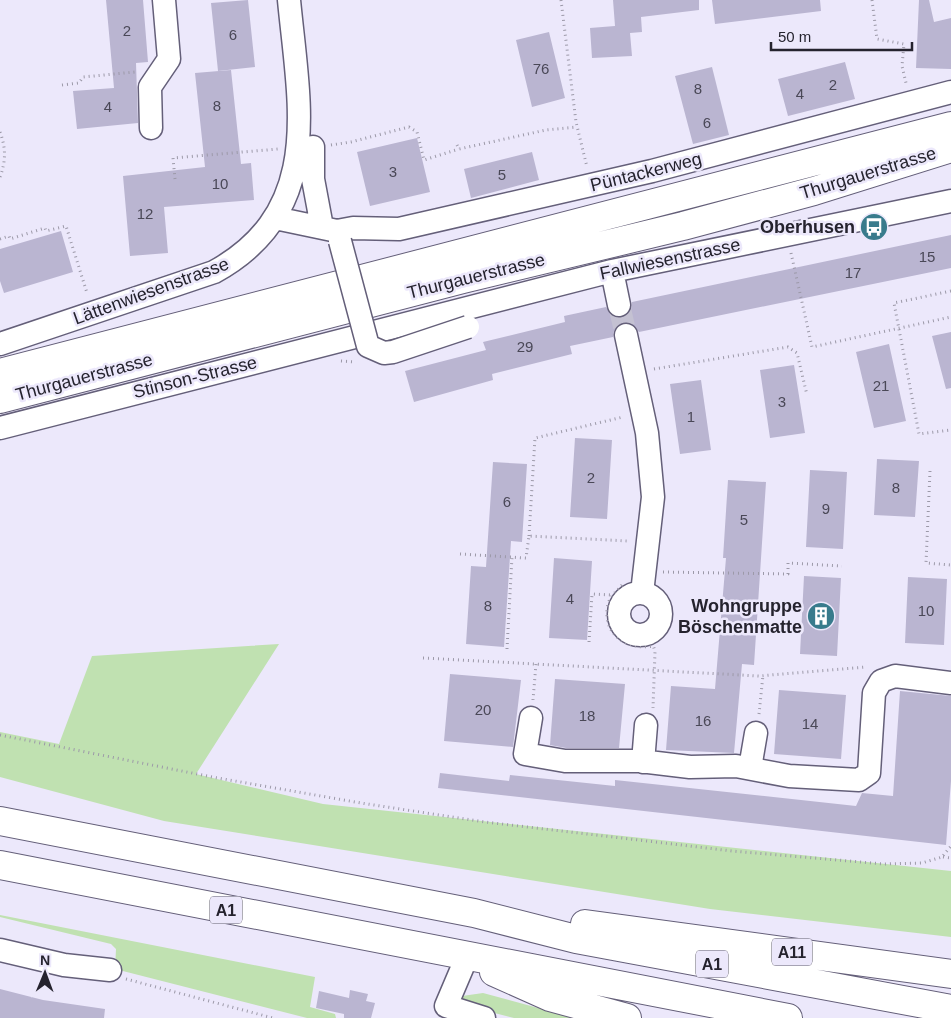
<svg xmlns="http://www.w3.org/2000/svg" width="951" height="1018" font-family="Helvetica,sans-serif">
  <rect width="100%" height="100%" fill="#ece8fb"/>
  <!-- green -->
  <path fill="#c0e1b1" d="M279,644l-83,130 127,30 628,67v66l-241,-28 -546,-88 -164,-44v-45l59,12 33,-88z
    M0,915l315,62 -5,30 25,7 1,4h-29l-192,-49 1,-20 -5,-5 -111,-27z
    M483,993l92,25h-61l-51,-13 -1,-9z"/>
  <!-- building -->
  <path fill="#bab5d1" d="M106,0h37l5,62 -12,1 2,60 -61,6 -4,-38 41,-3z
    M248,0l7,67 -37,4 -7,-68z
    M613,0h86v10l-58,7 1,15 -12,1 2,23 -40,2 -2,-30 25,-2z
    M712,0h108l1,11 -106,13z
    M919,0h10l5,22 17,-4v51l-35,-1z
    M549,32l16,66 -33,9 -16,-67z
    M845,62l10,37 -67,17 -10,-37z
    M712,67l17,68 -36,9 -18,-68z
    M231,70l10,94 10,-1 3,37 -90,7 4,46 -38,3 -7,-80 82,-9 -10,-94z
    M417,138l13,54 -60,14 -13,-54z
    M532,152l7,28 -68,18 -7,-29z
    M61,231l12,41 -69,21 -4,-12v-32z
    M951,235v33l-312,64 -9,-9 -7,-1 -9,9 -1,6 -43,9 2,8 -80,20 1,6 -79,22 -9,-31 81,-21 -3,-8 82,-20 -1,-6 42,-9 8,10 8,1 9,-8 1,-8z
    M951,332v56l-5,1 -14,-53z
    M889,344l17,77 -32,7 -18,-76z
    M794,365l11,68 -35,5 -10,-68z
    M701,380l10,70 -31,4 -10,-70z
    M575,438l37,2 -5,79 -37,-2z
    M877,459l42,2 -4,56 -41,-2z
    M493,462l34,2 -5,78 -11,-1 -7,106 -38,-3 5,-78 15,1z
    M810,470l37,2 -4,77 -37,-2z
    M728,480l38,2 -12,183 -12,-1 -8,89 -68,-3 5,-64 44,3 11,-131h-3z
    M554,558l38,3 -5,79 -38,-2z
    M804,576l37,2 -4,78 -37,-2z
    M908,577l39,2 -3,66 -39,-2z
    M450,674l71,6 -8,67 -69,-6z
    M555,679l70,5 -6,64h-53l-16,-3z
    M779,690l67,5 -5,64 -67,-5z
    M900,691l51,5v85l-5,64 -508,-57 2,-15 69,8 1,-6 105,11v-6l241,26 6,-13 31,3z
    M0,989l43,11 62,9 -1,9h-104z
    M350,990l18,4 -2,7 9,2 -4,15h-27v-4l-28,-6 3,-17 30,7z"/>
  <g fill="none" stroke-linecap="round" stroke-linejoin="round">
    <!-- minor-tunnel -->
    <path stroke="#c4c1d2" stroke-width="22" stroke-dasharray="22 11" stroke-linecap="butt" d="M619,305l7,30"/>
    <defs>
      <path id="minor" d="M151,128l-1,-41 19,-28 -5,-59
        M313,147v32l9,48
        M275,218l62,13 16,-3 46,1 253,-58 299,-79
        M612,271l7,34
        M626,335l21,98 6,64 -11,96
        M0,344l214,-72c111,-61 85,-167 75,-272
        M0,428l612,-157 339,-70
        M619 614a21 21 0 1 1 42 0a21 21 0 1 1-42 0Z
        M531,718l-6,36 40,7h75l50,6 46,-1 53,10 70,4 10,-7 5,-80 7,-12 14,-5 56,7
        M643,762l3,-37
        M750,768l6,-35
        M0,950l64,15 46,5
        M466,959l-20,47 38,12"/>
      <path id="major" d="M0,373l951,-247
        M0,399l463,-120 220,-53 131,-35 137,-43"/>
      <path id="highway" d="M0,821l474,92 102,26 375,70
        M0,865l788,153
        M585,924l366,50
        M494,972l56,25 77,21"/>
    </defs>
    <!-- minor casing -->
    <use href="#minor" stroke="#645f79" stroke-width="25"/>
    <!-- major casing -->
    <use href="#major" stroke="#645f79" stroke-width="30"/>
    <!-- highway casing -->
    <use href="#highway" stroke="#645f79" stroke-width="30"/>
    <!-- path -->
    <path stroke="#9c99a8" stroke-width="3" stroke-dasharray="1 4" stroke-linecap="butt" d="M561,0l15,122 11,45
      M872,0l5,39 27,5 -2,22 4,17
      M62,85l17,-2 4,-6 52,-5
      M0,132c6,16 6,29 0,45
      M331,145l20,-3 58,-15 8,5 7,28 35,-11
      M457,145l2,4 87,-19 31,-3
      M175,179l-2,-21 105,-9
      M0,239l9,-3 1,3 35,-11 1,3 20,-5 21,67
      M791,253l21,94 139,-30
      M951,291l-57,12 25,131 32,-4
      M341,361l14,1
      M654,369l134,-22 9,6 10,42
      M930,471l-4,92 25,2
      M529,536l6,-98 88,-21
      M460,554l66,4 3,-22 99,5
      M663,572l125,2v-11l54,3
      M622,585c-5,6 -12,11 -14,19 -7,30 19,47 46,42
      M650,633l5,19 -2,56
      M589,642l3,-48 20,1
      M507,649l5,-92
      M423,658l336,18 107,-9
      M533,700l3,-36
      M759,714l4,-39
      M0,735l212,42 149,26 124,19 247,29 152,13 38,-1 20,-6 9,-11
      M943,857l8,1
      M126,979l147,39"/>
    <!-- minor -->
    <use href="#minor" stroke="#fff" stroke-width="22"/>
    <!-- major -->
    <use href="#major" stroke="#fff" stroke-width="28"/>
    <!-- highway -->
    <use href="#highway" stroke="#fff" stroke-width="28"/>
    <defs>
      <path id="minor-bridge" d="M340,241l28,105 16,7 9,-1 75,-25"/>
    </defs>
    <!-- minor-bridge casing -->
    <use href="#minor-bridge" stroke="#645f79" stroke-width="25" stroke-linecap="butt"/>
    <!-- minor-bridge -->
    <use href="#minor-bridge" stroke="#fff" stroke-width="22"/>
  </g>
  <!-- icons -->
  <defs>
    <symbol id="bus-disc" viewBox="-11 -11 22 22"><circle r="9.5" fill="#387b8c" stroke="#ece8fb"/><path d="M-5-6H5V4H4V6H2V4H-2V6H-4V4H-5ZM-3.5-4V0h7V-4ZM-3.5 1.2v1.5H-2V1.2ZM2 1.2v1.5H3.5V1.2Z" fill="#fff"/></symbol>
    <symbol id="building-disc" viewBox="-11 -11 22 22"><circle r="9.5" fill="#387b8c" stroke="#ece8fb"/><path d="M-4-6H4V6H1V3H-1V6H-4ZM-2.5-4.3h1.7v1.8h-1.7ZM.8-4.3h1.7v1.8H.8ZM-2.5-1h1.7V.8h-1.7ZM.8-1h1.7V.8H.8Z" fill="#fff"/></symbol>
  </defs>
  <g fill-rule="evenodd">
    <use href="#bus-disc" x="858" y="211" width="32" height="32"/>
    <use href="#building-disc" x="805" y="600" width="32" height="32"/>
  </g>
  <g text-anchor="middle" stroke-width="5" stroke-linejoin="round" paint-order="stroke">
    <!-- number labels -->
    <g font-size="15" fill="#4a4857">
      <text x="127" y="36">2</text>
      <text x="233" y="40">6</text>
      <text x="541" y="74">76</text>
      <text x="833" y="90">2</text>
      <text x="698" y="94">8</text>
      <text x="800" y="99">4</text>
      <text x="217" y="111">8</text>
      <text x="108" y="112">4</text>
      <text x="707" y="128">6</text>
      <text x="393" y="177">3</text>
      <text x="502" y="180">5</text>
      <text x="220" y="189">10</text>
      <text x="145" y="219">12</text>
      <text x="927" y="262">15</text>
      <text x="853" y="278">17</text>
      <text x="525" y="352">29</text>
      <text x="881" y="391">21</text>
      <text x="782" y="407">3</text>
      <text x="691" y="422">1</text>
      <text x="591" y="483">2</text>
      <text x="896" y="493">8</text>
      <text x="507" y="507">6</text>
      <text x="826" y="514">9</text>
      <text x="744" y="525">5</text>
      <text x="570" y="604">4</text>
      <text x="488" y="611">8</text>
      <text x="926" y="616">10</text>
      <text x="483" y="715">20</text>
      <text x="587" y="721">18</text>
      <text x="703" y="726">16</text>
      <text x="810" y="729">14</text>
    </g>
    <!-- shield labels -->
    <g fill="#ece8fb" stroke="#615e6c" stroke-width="1">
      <rect x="210" y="896.5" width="32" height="27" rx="4"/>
      <rect x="772" y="938.5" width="40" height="27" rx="4"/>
      <rect x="696" y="950.5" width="32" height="27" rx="4"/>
    </g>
    <g font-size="16" font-weight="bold" fill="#25232e">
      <text x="226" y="916">A1</text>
      <text x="792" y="958">A11</text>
      <text x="712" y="970">A1</text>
    </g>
    <!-- street labels -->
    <g font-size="18" fill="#25232e" stroke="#ece8fb">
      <text transform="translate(646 172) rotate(-14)" y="6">Püntackerweg</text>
      <text transform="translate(868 173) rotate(-17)" y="6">Thurgauerstrasse</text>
      <text transform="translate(670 259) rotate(-12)" y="6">Fallwiesenstrasse</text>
      <text transform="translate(476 276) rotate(-14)" y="6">Thurgauerstrasse</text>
      <text transform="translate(151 291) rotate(-20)" y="6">Lättenwiesenstrasse</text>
      <text transform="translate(84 377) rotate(-15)" y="6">Thurgauerstrasse</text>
      <text transform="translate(195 377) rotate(-14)" y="6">Stinson-Strasse</text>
    </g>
    <!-- poi labels -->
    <g font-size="18" font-weight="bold" fill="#25232e" stroke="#ece8fb" text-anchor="end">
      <text x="855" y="233">Oberhusen</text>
      <text x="802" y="612">Wohngruppe<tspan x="802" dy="21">Böschenmatte</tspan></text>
    </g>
  </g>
  <!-- north arrow -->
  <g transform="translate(45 973) rotate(1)" stroke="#ece8fb" stroke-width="4" paint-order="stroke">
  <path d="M0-4L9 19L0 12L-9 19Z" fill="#25232e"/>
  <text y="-8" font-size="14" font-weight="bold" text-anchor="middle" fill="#25232e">N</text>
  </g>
  <!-- scale -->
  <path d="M771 42v8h141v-8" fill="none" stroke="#25232e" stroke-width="2.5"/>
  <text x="778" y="42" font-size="15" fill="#25232e" stroke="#ece8fb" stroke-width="4" paint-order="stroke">50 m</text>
</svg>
